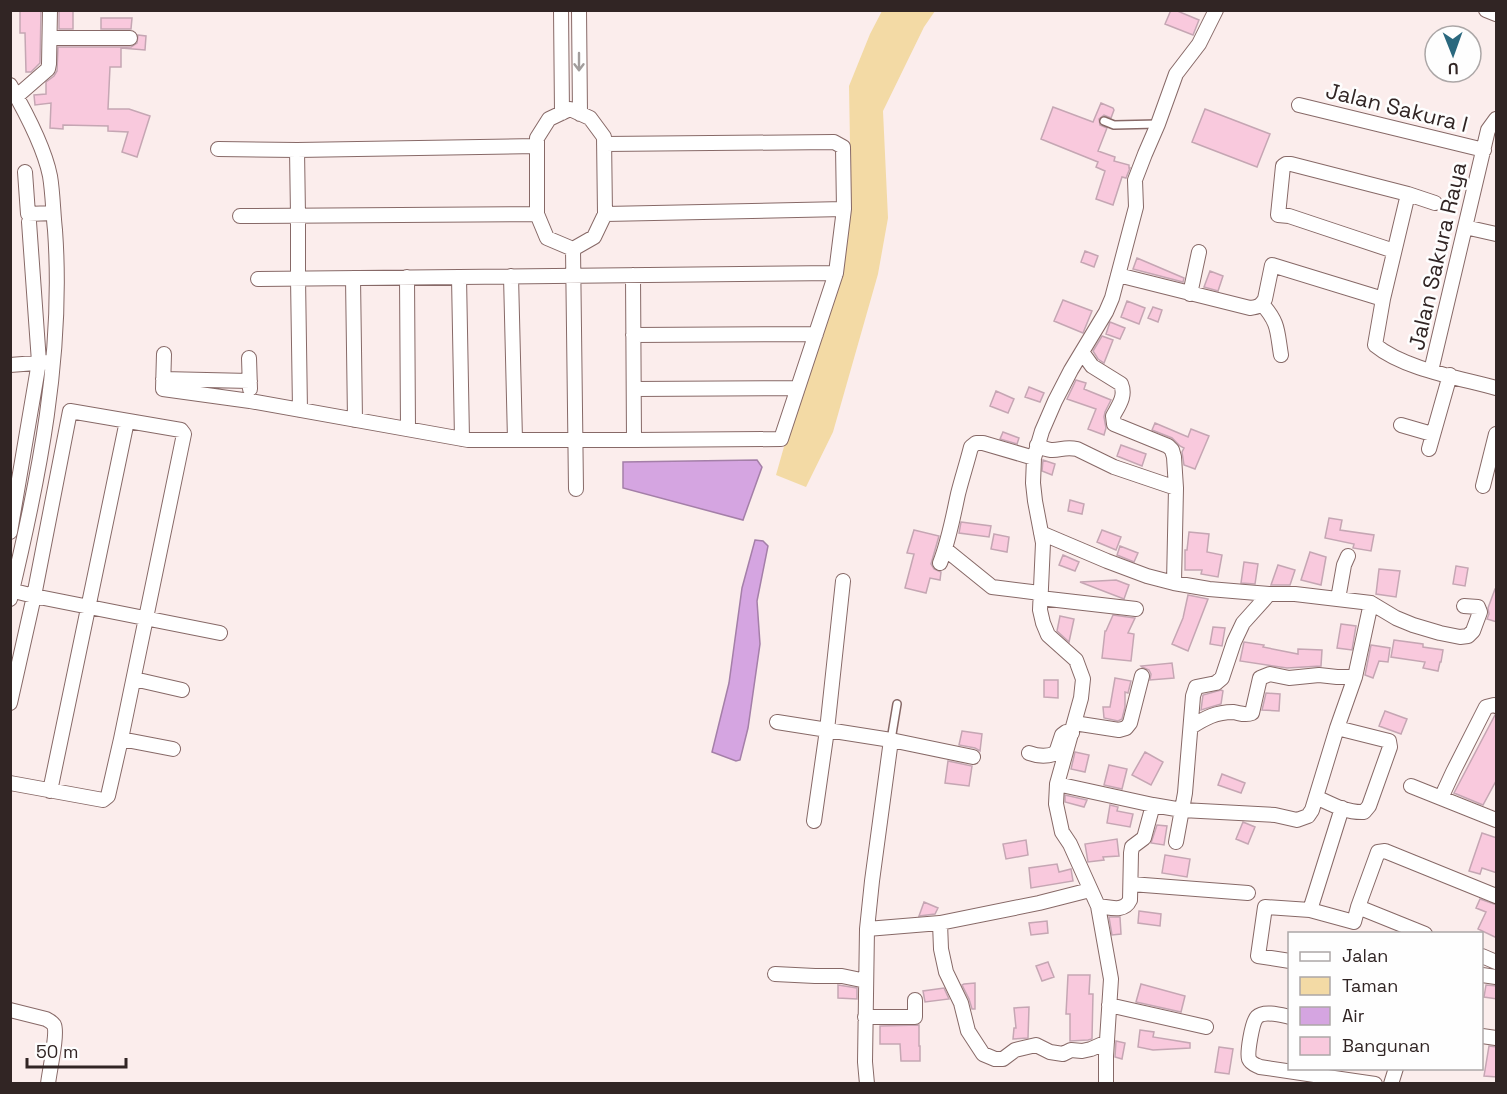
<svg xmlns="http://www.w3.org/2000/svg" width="1507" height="1094" font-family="'Space Grotesk',sans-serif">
  <rect width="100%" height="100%" fill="#fbedec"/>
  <!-- green -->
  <path fill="#f3daa5" d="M882,11h53l-11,16 -41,84 5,107 -10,56 -45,158 -27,55 -30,-12 11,-39 54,-157 7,-41 3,-36 -2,-116 21,-52z"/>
  <!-- water -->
  <path fill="#d5a5e1" stroke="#a47fa8" stroke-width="1.5" d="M757,460l5,7 -19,53 -120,-32v-26z
    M755,540l8,1 5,5 -11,55 3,43 -12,84 -8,32 -4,1 -24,-9 17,-69 13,-95z"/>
  <!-- building -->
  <path fill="#f9c9dd" stroke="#c5a6b3" stroke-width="1.5" d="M20,10h21l-1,53 -9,9h-5l-1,-39h-5z
    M59,10h14v19h-14z
    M1171,10h4l24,10 -6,15 -28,-11z
    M101,18h31l-1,11h-30z
    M138,35l8,1 -1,14 -24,-2v19h-11l-2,42h21l21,7 -13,41 -15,-5 6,-20 -20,-1v-5l-45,-1v4l-13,-1 1,-25 -16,2 -1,-10 12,-1v-12l8,-6 3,-5 1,-24h73l6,-4z
    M1101,103l12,5 1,2 -3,8 -7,-3 -5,4 1,6 7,3 -9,23 17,6 -1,4 15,4v3h1l-4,10 -4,-1 -9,28 -17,-6 9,-28 -9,-4 2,-5 -57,-23 12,-32 40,15z
    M1205,109l65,25 -13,33 -65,-25z
    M1085,251l13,5 -4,11 -13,-5z
    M1137,258l47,20 -1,4 -50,-13z
    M1210,271l13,5 -5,15 -14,-4z
    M1063,300l29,11 -9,22 -29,-12z
    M1127,301l18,7 -6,16 -18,-7z
    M1153,307l9,3 -4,12 -10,-4z
    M1110,322l15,6 -5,11 -14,-5z
    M1102,336l11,4 -9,23 -6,-4 -5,-8z
    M1076,380l10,3 -2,6 27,11 -6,12 -1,5 2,11 -2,7 -16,-6 8,-20 -29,-10z
    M1029,387l15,6 -4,9 -15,-5z
    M996,391l18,8 -6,14 -18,-7z
    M1155,423l33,14 3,-8 18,7 -14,33 -11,-4 -2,-13 2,-4 -4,-2 -8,-8 -20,-8z
    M1003,432l16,6 -2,6 -17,-5z
    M1121,445l25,9 -4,12 -25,-10z
    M1043,460l12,4 -3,11 -10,-4z
    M1070,500l14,4 -2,10 -14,-3z
    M1329,518l13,2 -2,10 34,5 -3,16 -18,-3 1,-4 -29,-6z
    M961,522l30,4 -2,11 -30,-4z
    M914,530l25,6 -8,28 3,5 7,3 -1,8 -10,-2 -4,15 -21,-5 9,-34 -7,-1z
    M1102,530l19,7 -5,13 -19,-8z
    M1189,532l20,2 -2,18 15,3 -4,22 -17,-3 1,-4h-17v-20h2z
    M994,534l15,3 -2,15 -16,-3z
    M1120,546l18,7 -4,9 -17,-7z
    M1310,552l16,5 -5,28 -20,-5z
    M1063,555l16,7 -4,9 -16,-6z
    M1244,562l14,2 -3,20 -14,-1z
    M1278,565l17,5 -5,15h-19z
    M1456,566l12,2 -3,18 -12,-2z
    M1379,569l21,2 -4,26 -20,-3z
    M1116,580l13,5 -5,14 -44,-17z
    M1495,589h2v33l-10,-3 2,-5 -1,-6z
    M1188,595l20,4 -20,52 -16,-7 11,-26z
    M1113,615l22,3 -7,15 6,1 -3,27 -29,-3 3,-27h1z
    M1060,616l14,3 -5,23 -12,-11z
    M1341,624l15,2 -4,24 -15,-2z
    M1213,627l12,1 -3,18 -12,-2z
    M1394,640l29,4v3l20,3 -2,12h-1l-2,9 -15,-3 2,-6 -34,-5z
    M1244,642l20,3 -1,2 35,7v-5l24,1 -1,16 -34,2 -47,-7z
    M1371,645l19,3 -2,14 -9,-1 -6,17 -8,-3z
    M1172,663l2,15 -24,2 1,-6 -2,-4 -7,-3 -1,-1z
    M1115,678l16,3 -3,12 -3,-1v15l-3,12 -4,2 -14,-3 -1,-11h7z
    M1044,680h14v18l-14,-1z
    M1221,690l2,1 -2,13 -20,6 2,-15z
    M1266,693l14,1 -1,17 -17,-1z
    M1385,711l22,8 -6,15 -22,-8z
    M1495,715h2v64l-14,26 -29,-12z
    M962,731l20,3 -2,17 -5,-3 -16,-3z
    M1075,752l14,3 -4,17 -14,-3z
    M1145,752l18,10 -12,23 -19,-10z
    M948,761l24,5 -3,20 -24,-3z
    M1109,765l18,4 -5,20 -18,-4z
    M1222,774l23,9 -4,10 -23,-8z
    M1065,795l22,5 -3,7 -19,-5z
    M1110,805l8,2 -1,4 16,3 -3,13 -23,-4z
    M1243,822l12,5 -7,17 -12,-5z
    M1157,825l10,1 -3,19 -13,-2z
    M1482,833l15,5v35l-15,-5 -2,6 -11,-3z
    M1117,839l2,17 -16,1 1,3 -16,2 -3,-18z
    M1026,840l2,15 -22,4 -3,-15z
    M1165,855l25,4 -3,18 -25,-4z
    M1057,864l2,8 12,-3 2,12 -42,7 -2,-20z
    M1480,899l17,6v33l-19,-9 8,-17 -10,-4z
    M924,902l14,6 -3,6 -16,2z
    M1139,911l22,3 -1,12 -22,-3z
    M1109,917h11l1,17 -9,1z
    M1047,921l1,12 -17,2 -2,-12z
    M1048,962l6,15 -12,4 -6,-15z
    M1068,975h22l-1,19h4l-1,45 -4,1 -18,1v-27h-4z
    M975,983v26h-3l-3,-10 -7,-14 2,-1z
    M1141,984l44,12 -4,16 -45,-10z
    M838,985l19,3v11l-19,-1z
    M1486,985l11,1v13l-13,-2z
    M944,988l5,11 -24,3 -2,-11z
    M1029,1007l-1,31 -15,1 1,-11h2l-2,-20z
    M919,1025v21h1v15h-19l-1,-17h-20v-18z
    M1140,1030l14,2 -1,5 37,6v5l-37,2 -15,-3z
    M1116,1041l9,2 -3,16 -7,-2z
    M1489,1046l8,1v30l-13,-1z
    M1219,1047l14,2 -4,25 -14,-2z"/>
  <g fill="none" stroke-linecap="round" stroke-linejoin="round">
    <defs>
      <path id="lane" d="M1104,121l10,4 44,-1
        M891,740l6,-36"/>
      <path id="street" d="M561,10l1,103
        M579,10l1,104
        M1486,10l10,4
        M50,38h80
        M10,85c15,26 34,61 40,91 3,18 3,37 5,54 9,125 -16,248 -45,369
        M17,96l31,-27 1,-5 1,-54
        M1299,105l185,45
        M570,109l20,9 14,19 1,77 -11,23 -21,12 -26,-11 -10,-24v-76l12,-19z
        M604,144l230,-2 9,5 1,62 -8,64 -55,166 -147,1 -1,-165
        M218,149l79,1 240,-4
        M297,150l1,65v63l2,132
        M25,172l3,42 25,-1
        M1408,194l-25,105 -8,46c29,24 85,33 121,43
        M605,214l239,-5
        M240,216l297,-2
        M1465,227l31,7
        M573,249l3,240
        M1394,251l-105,-35 -11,-1 5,-49 3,-2h5l117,30 27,9
        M1118,275l132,33c8,-1 11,-2 15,-9l7,-34 111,34
        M511,276l4,164
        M407,277l1,152
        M459,277l3,162
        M353,278l2,142
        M258,279l578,-6
        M1190,294l9,-42
        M1262,304c17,19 15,27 19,51
        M633,335l183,-1
        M1082,352l10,14 29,18c5,12 -2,21 -8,32l1,8 54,22 4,4 2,7 2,31 -2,95
        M164,354l-1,35 87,12 218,39h166
        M249,358l1,31
        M10,365l38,-3
        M1431,371l57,-241 8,-11
        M163,379l87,2
        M634,389l164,-1
        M1401,425l31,9
        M1037,445c20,11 22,0 40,4l37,18 62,21
        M1429,449l21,-74
        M1483,486l13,-52
        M10,532l29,-170 -10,-140
        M1041,533l66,28 40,15 27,7 35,6 60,5h26l76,9 25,15 17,7 27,8 20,4 8,-1 5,-5 7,-19 -2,-5 -14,-1
        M945,549l47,38 48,6
        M940,563c9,-23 13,-46 18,-69 4,-16 9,-31 13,-47l5,-4h7l51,15
        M10,590l24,6 186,37
        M1040,598l96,11
        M1338,599l6,-34 4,-9
        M134,679l48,11
        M10,703l24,-107 36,-185 111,19 3,4 -63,305 -13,57 -5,4 -93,-17
        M777,722l114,18 82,17
        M1074,723l45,7 7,-2 4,-5 12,-47
        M1191,727c14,-9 25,-15 42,-15 7,1 12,4 19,1l8,-35 10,-4 19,4 30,-3 18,2h18
        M121,739l52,10
        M1029,753c8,3 16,4 25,1l3,-4 5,-15 4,-3 6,1
        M1057,784l96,21 29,5 93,5 22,5 11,-4 4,-6 25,-82 18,-51 16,-74
        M1411,786l85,34
        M50,791l77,-370
        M1316,797c15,7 31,16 48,15l5,-6 21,-59 -1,-6 -52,-13
        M1441,798l12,-26 33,-65 8,-2 2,1
        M814,821l13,-91 16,-149
        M1176,842l9,-49 8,-97 3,-9 20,-4 6,-5 12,-36 9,-19 26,-29
        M1131,884l117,9
        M1098,906c11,1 26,7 32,-6l1,-47 1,-6 12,-9 9,-33
        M1358,907l67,27
        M1310,910l32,-102
        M940,923l1,26 5,23 15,31 7,28 15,23 12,5h8l12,-9 21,-5 14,7 13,2 8,-4 11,1 9,-2 16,-7
        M867,929l73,-6 99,-20 51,-13
        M1482,956l14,6
        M1290,961l-32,-5 7,-49 45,3 44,12 4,-15 20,-55 7,-1 111,45
        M775,974l40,2h27l24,5
        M1482,975l14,2
        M1109,1005l97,22
        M10,1010l36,9c4,2 6,3 8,6 4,8 -5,48 -6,59
        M865,1017h50v-17
        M1290,1017c-9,-2 -26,-7 -33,0 -5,5 -10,36 -8,42 2,5 7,6 11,8l115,17
        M1482,1036l14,2
        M867,1084l-2,-22 2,-133 5,-48 19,-141
        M1106,1084v-28l5,-77 -13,-73 -28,-62 -8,-12 -6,-28 1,-20 24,-86 2,-19 -7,-19 -28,-25 -5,-12 -3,-13 3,-67 -8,-42 -2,-18 1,-25 8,-27 13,-30 16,-31 35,-58 6,-14 24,-91 -1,-27 10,-26 13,-30 18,-50 23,-30 17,-34
        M1391,1084l5,-16"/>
    </defs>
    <!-- lane casing -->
    <use href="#lane" stroke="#876967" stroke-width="10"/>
    <!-- street casing -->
    <use href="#street" stroke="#876967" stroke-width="16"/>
    <!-- lane -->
    <use href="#lane" stroke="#fff" stroke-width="7"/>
    <!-- street -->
    <use href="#street" stroke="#fff" stroke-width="14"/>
  </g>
  <!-- one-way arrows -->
  <defs><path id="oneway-shaft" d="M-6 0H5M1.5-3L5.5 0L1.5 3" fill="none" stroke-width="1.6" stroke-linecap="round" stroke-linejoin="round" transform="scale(1.5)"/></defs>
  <use stroke="#a29d9c" href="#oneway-shaft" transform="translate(579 62) rotate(90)"/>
  <g text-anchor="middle" stroke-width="5" stroke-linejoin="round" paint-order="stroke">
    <!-- street labels -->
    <g font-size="22" fill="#312524" stroke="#fefefe">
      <text transform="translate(1397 107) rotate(14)" y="8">Jalan Sakura I</text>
      <text transform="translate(1437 256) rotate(-77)" y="8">Jalan Sakura Raya</text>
    </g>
  </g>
  <!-- border -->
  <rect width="1507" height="1094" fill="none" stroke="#312524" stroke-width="24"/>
  <!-- legend -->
  <rect x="1288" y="932" width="195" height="138" fill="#fefefe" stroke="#aca7a7" stroke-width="1.5"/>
  <rect x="1300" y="952" width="30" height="9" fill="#ffffff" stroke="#aca7a7" stroke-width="1.5"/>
  <text x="1342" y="962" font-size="18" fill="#312524">Jalan</text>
  <rect x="1300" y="977" width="30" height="18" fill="#f3daa5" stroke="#aca7a7" stroke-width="1.5"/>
  <text x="1342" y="992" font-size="18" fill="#312524">Taman</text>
  <rect x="1300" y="1007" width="30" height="18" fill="#d5a5e1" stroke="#aca7a7" stroke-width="1.5"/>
  <text x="1342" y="1022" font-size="18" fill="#312524">Air</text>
  <rect x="1300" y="1037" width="30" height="18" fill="#f9c9dd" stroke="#aca7a7" stroke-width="1.5"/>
  <text x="1342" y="1052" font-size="18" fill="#312524">Bangunan</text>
  <!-- north arrow -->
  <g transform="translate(1453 54) rotate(179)"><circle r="28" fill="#fefefe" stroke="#aca7a7" stroke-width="1.5"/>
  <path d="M0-4.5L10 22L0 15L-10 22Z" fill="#2a687e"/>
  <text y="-9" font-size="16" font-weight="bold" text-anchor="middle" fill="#312524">U</text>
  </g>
  <!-- scale -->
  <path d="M27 1058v9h99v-9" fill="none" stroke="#312524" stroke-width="3"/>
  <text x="36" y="1058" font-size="18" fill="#312524" stroke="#fefefe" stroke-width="4.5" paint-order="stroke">50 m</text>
</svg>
